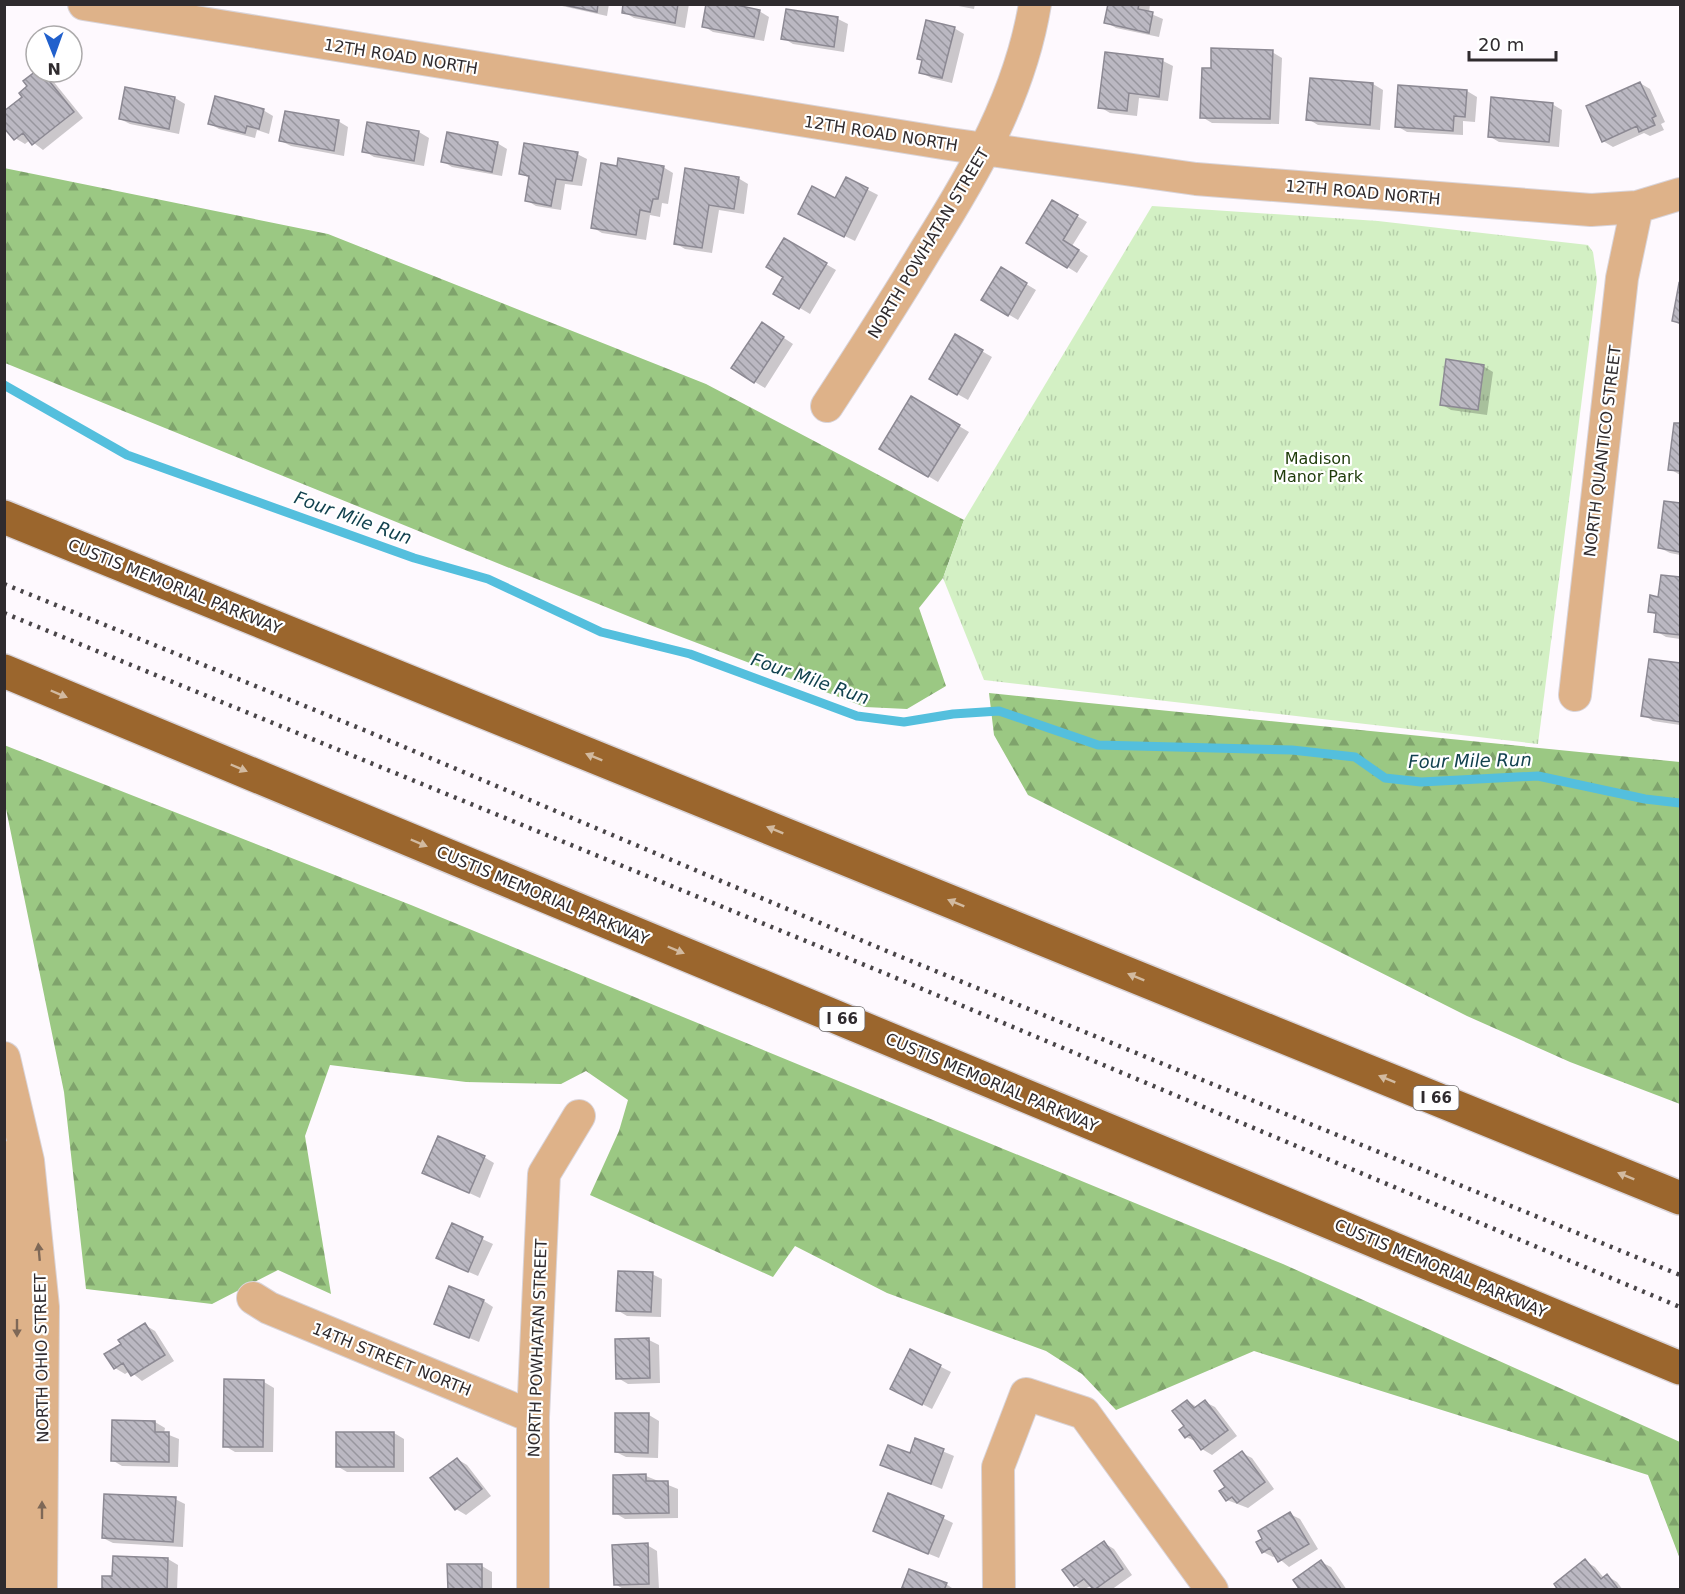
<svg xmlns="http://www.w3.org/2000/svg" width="1685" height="1594" font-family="'DejaVu Sans',sans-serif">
  <defs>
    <pattern id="forest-firs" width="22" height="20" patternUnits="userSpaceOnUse" patternTransform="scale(1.5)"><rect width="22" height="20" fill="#9bc883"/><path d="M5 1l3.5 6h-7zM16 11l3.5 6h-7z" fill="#7fa36c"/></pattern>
    <pattern id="park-tufts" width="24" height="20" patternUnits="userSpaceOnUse" patternTransform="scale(1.5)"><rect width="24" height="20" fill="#d3f0c4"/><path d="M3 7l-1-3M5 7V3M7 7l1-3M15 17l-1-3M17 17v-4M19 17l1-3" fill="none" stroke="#b5cea9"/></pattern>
    <pattern id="building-back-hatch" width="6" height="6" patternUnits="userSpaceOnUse" patternTransform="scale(1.5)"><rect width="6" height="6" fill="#bbb8c2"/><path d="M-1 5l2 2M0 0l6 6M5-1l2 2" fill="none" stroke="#98969e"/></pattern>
  </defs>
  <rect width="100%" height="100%" fill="#fef9fe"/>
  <!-- forest -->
  <path fill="url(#forest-firs)" d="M4,168l324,66 378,150 258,136 -21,58 -24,30 27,78 -39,23 -42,-2 -215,-82 -645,-262z
    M989,693l691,69v342l-110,-42 -103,-46 -439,-221 -34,-60z
    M4,745l407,160 872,359 397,178v117l-32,-84 -394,-124 -138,59 -34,-36 -36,-23 -159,-58 -92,-47 -22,31 -183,-82 29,-64 9,-31 -42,-29 -25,13 -95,-2 -136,-17 -25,71 26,158 -53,-24 -66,34 -126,-15 -22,-197 -59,-288z"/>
  <!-- park -->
  <path fill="url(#park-tufts)" d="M1152,206l226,15 210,24 5,7 4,28 -59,464 -554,-64 -41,-102 21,-58z"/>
  <!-- shadow -->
  <path fill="#0003" d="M553,4h56l-2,12z
    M625,4h64l-4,24 -51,-10 -10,-6z
    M948,4h27l-1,5z
    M1110,4h40l-1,9 14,6 -4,18 -43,-9 -10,-6z
    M759,11l10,6 -5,24 -51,-9 -10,-6z
    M787,11l51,8 10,5 -4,28 -51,-8 -10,-6z
    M954,28l10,6 -12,49 -21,-5 -10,-6z
    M1272,52l10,6 -3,66 -67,-1 -10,-6 10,-47z
    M1163,61l10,5 -5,35 -29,-3 -2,18 -27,-3 -10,-6z
    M42,72l7,4 34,42 -40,32 -13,-10 -5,4 -10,-6 9,-41z
    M1640,83l10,6 15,33 -4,2 3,6 -14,6 -6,-3 -31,14 -10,-6z
    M1373,84l10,6 -3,40 -62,-5 -10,-6z
    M1399,86l68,5 10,6 -2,25 -12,-1v14l-56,-3 -10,-6z
    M175,98l10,6 -6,30 -49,-10 -10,-5z
    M1552,104l10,6 -3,37 -60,-5 -10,-6z
    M263,110l10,6 -4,18 -12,-4 -2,8 -36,-9 -10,-6z
    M338,121l10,6 -4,29 -53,-10 -10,-5z
    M419,132l10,6 -5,28 -50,-9 -10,-6z
    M497,143l10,6 -5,27 -50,-9 -10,-6z
    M577,154l10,5 -5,27 -17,-2 -4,26 -25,-4 -10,-6 4,-21 -9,-6z
    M663,167l10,6 -5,31 -6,-1 -2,14 -10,-2 -4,25 -44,-7 -10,-6 26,-59z
    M686,170l52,8 10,6 -4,30 -25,-4 -7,43 -27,-4 -10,-6z
    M847,179l31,16 -23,46 -45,-22 26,-19z
    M1053,202l34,20 -15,24 16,10 -11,17 -49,-31z
    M785,240l51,30 -26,44 -35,-21 10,-16z
    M1002,269l34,21 -18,30 -34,-20z
    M1680,285v40l-6,-4z
    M772,330l21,14 -28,44 -10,-6z
    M956,336l36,21 -24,43 -37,-21z
    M1483,366l10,6 -6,43 -36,-5 -10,-6z
    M912,398l57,34 -31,50 -57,-34z
    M1675,424l5,1v50l-10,-6z
    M1665,503l15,2v50l-10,-2 -10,-5z
    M1662,577l18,2v60l-14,-2 -10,-6 2,-15 -9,-5 11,-13z
    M1651,660l29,5v60l-27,-4 -10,-6z
    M484,1157l10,6 -14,35 -56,-26z
    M452,1225l41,19 -15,32 -30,-13z
    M652,1274l10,5 -1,38 -34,-1 -10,-6z
    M484,1301l9,6 -14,35 -43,-18z
    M145,1325l10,6 19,30 -32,20 -12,-10 -5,3 -10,-6 8,-23z
    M649,1340l10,5 1,38 -32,1 -10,-6z
    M910,1351l41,21 -19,37 -30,-15z
    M264,1382l10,6 -1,64h-38l-10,-6z
    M1187,1401l10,6 8,-5 10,5 22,29 -25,19 -10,-6 -5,-7 -11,-5z
    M649,1415l10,6 -1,37 -32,-1 -10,-5z
    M155,1422l10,6 -1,5 15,6 -1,28 -56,-1 -10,-6z
    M394,1433l10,6v33h-57l-10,-6z
    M916,1440l38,16 -12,33 -60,-24 29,-10z
    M1242,1453l10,5 22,31 -26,19 -21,-8z
    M457,1459l10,6 24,31 -25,19 -10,-6 -24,-31z
    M646,1476l32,13v29l-53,1 -10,-6z
    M175,1499l10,5 -2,43 -70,-4 -10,-5z
    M1290,1514l10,5 18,30 -29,18 -13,-11 -3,1 -10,-5z
    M943,1518l10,5 -14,35 -54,-22z
    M1104,1543l10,6 18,26 -21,15h-17l-3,-4 -9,4 -7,-5z
    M647,1545l10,6 2,38 -34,1 -10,-6z
    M168,1559l10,6 -1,25h-74l11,-12z
    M1585,1561l10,6 9,11 3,-2 10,6 6,8h-63z
    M1321,1562l10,5 16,23h-46z
    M482,1566l10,6v18h-43z
    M946,1584l9,6h-52z"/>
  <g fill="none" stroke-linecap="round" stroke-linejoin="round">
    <!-- stream -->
    <path stroke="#54bfdd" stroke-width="9" d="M4,385l123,70 287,103 74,21 113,53 89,22 167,62 47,6 49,-8 46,-3 99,34 194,5 63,7 30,21 36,4 117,-6 107,23 35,4"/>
  </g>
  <!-- building -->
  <path fill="url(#building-back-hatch)" stroke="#8c8993" stroke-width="1.5" d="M560,4h38l-1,8z
    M623,4h55l-3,19 -53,-10z
    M706,4h26l28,6 -6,27 -52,-10z
    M1108,4h31l-1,5 15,3 -4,21 -45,-10z
    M786,9l52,8 -4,30 -53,-8z
    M926,20l29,7 -13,51 -23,-5 3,-13 -5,-1z
    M1211,48l62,2 -3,69 -70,-1 2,-50h9z
    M1105,52l58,7 -4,38 -30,-4 -2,18 -29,-3z
    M36,71l6,1 32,40 -42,33 -9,-12 -9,7 -10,-12v-17l18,-14 -3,-4 8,-7 -4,-5z
    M1310,78l63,5 -3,42 -64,-5z
    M1640,82l16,34 -4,2 3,7 -16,7 -2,-6 -35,16 -16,-36z
    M1398,85l69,5 -2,27 -11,-1 -1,15 -58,-4z
    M125,87l50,10 -6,32 -50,-10z
    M215,96l49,13 -5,20 -12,-3 -2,7 -37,-9z
    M1491,97l62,6 -4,39 -61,-5z
    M285,111l54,9 -5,31 -55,-10z
    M367,122l52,9 -5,30 -52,-9z
    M447,132l51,10 -6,30 -51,-10z
    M524,143l54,9 -6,29 -16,-2 -5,27 -26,-5 4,-25 -10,-2z
    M618,158l46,8 -6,33h-5l-3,13 -10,-2 -4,25 -45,-7 10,-65 16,3z
    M685,168l54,9 -5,32 -25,-4 -7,43 -28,-4z
    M846,177l22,11 -24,49 -46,-23 14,-28 23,12z
    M1052,200l26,15 -15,25 16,10 -12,18 -41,-25z
    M784,238l43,25 -28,46 -26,-15 10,-17 -17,-10z
    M1001,267l26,16 -19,33 -27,-16z
    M1679,283l1,1v39l-8,-2z
    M762,322l22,15 -30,46 -23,-15z
    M955,334l28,16 -26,45 -28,-16z
    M1446,359l38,6 -6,45 -38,-5z
    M911,396l49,29 -32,52 -49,-28z
    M1674,423h6v48l-12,-1z
    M1664,501l16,2v49l-22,-4z
    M1661,575l19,2v58l-26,-3 2,-19 -8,-1 2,-17 8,2z
    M1649,659l31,4v59l-39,-6z
    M438,1136l47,20 -16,37 -47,-20z
    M452,1223l31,14 -15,35 -32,-14z
    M618,1271l35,1 -2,40 -35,-1z
    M449,1286l35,14 -15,38 -35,-14z
    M145,1323l20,32 -34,21 -8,-13 -9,6 -10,-15 17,-10 -3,-4z
    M649,1338l1,40 -34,1 -1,-40z
    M910,1349l31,16 -19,40 -32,-16z
    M224,1379l40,1 -1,67h-40z
    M1187,1400l7,8 11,-8 23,30 -27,20 -11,-16 -5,4 -6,-8 5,-4 -12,-15z
    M615,1413h34l-1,40 -33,-1z
    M112,1420l43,1v11h14v30l-58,-1z
    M336,1432h58v35h-58z
    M915,1438l29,11 -13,35 -51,-19 8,-20 22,8z
    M1242,1451l23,31 -28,21 -5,-6 -6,4 -7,-10 6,-4 -11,-16z
    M457,1458l25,31 -27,21 -25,-32z
    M646,1474v7h22l1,32 -56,1v-39z
    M888,1493l56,23 -16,38 -55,-23z
    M104,1494l72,3 -3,45 -71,-4z
    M1290,1512l19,32 -31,18 -8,-14 -8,5 -6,-11 6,-3 -4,-8z
    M1104,1541l19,28 -29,21 -10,-11 -10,7 -12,-16z
    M648,1543l1,41 -35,1 -2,-40z
    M113,1556l55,2 -1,32h-65v-14h10z
    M1585,1559l16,20 6,-5 12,16h-61l-4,-6z
    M1321,1560l21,30h-42l-7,-10z
    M447,1564h35v26h-34z
    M909,1569l38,14 -3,7h-43z"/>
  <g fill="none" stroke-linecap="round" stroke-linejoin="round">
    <defs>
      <path id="minor" d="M84,4l865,140 247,35 395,31 46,-3 43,-13
        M827,406c34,-52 68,-105 100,-158 48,-76 93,-153 108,-244
        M1575,695l47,-417 15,-71
        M4,1058l24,103 15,146 -2,283
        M4,1157l13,150 -2,283
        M253,1298l16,10 264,109
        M533,1590v-173l11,-243 35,-58
        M999,1590l-1,-123 28,-73 58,19 128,177"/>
      <path id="highway" d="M4,517l1676,681
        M4,671l1676,697"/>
    </defs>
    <!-- minor casing -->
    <use href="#minor" stroke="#d9d4d9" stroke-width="34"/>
    <!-- highway casing -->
    <use href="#highway" stroke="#d9d4d9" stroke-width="36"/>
    <!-- minor -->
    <use href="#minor" stroke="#deb289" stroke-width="32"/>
    <!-- highway -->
    <use href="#highway" stroke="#9b662d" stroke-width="33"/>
    <!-- rail -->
    <path stroke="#494548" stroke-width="4.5" stroke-dasharray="3 6" stroke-linecap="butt" d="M4,584l360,146 525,222 791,323
      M4,613l885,362 791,332"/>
  </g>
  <!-- one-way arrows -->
  <defs><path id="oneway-solid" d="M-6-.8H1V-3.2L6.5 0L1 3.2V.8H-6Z" transform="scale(1.5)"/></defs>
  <g fill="#d2baa0">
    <use href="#oneway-solid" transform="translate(59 694) rotate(23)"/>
    <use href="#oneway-solid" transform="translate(594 757) rotate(-158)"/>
    <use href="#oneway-solid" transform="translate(239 768) rotate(23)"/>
    <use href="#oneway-solid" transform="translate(775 830) rotate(-158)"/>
    <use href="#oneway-solid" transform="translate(419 843) rotate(23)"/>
    <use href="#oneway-solid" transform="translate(956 903) rotate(-158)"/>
    <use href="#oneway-solid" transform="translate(676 950) rotate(23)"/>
    <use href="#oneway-solid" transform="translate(1136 977) rotate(-158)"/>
    <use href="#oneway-solid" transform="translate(1387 1079) rotate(-158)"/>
    <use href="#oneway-solid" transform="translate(1626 1176) rotate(-158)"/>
  </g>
  <g fill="#7e6857">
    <use href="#oneway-solid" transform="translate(39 1252) rotate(-95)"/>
    <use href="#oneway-solid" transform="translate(17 1328) rotate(90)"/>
    <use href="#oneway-solid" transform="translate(42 1510) rotate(-90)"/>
  </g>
  <g text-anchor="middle" stroke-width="4.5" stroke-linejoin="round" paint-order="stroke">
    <!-- shield labels -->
    <g fill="#fff" stroke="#6d6b6d" stroke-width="1.5">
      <rect x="819.5" y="1007" width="45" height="24" rx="4.5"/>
      <rect x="1413.5" y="1086" width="45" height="24" rx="4.5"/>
    </g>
    <g font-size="15" font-weight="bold" fill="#2f2b2e">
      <text x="842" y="1024">I 66</text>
      <text x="1436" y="1103">I 66</text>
    </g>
    <!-- street labels -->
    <g font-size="16" fill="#2f2b2e" stroke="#fff">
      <text transform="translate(401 56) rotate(9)" y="6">12TH ROAD NORTH</text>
      <text transform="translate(881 133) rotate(9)" y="6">12TH ROAD NORTH</text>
      <text transform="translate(1363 192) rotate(5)" y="6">12TH ROAD NORTH</text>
      <text transform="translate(928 243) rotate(-59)" y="6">NORTH POWHATAN STREET</text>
      <text transform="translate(1602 451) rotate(-83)" y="6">NORTH QUANTICO STREET</text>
      <text transform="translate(175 586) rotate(22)" y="6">CUSTIS MEMORIAL PARKWAY</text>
      <text transform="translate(543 895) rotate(23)" y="6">CUSTIS MEMORIAL PARKWAY</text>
      <text transform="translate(992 1082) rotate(23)" y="6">CUSTIS MEMORIAL PARKWAY</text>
      <text transform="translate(1441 1268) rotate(23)" y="6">CUSTIS MEMORIAL PARKWAY</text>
      <text transform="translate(537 1348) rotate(-88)" y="6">NORTH POWHATAN STREET</text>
      <text transform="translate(41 1358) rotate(-91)" y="6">NORTH OHIO STREET</text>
      <text transform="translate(392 1359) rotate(22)" y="6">14TH STREET NORTH</text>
    </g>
    <!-- park labels -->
    <g font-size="16" fill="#1e3b09" stroke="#fff">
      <text x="1318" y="464">Madison<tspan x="1318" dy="18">Manor Park</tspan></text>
    </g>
    <!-- water labels -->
    <g font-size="18" font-style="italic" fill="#12424f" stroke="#fff">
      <text transform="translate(353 518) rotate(20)" y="6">Four Mile Run</text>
      <text transform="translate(810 679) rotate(19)" y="6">Four Mile Run</text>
      <text transform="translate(1470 761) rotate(-1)" y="6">Four Mile Run</text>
    </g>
  </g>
  <!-- border -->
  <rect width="1685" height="1594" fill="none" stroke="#2f2b2e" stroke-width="12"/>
  <!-- north arrow -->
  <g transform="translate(54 54) rotate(179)"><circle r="28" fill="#ffffff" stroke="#acaaab" stroke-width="1.5"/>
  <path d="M0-4.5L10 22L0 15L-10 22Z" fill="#2160cc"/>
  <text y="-9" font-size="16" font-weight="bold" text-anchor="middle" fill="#2f2b2e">N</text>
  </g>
  <!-- scale -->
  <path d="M1469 51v9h87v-9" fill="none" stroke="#2f2b2e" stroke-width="3"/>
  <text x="1478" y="51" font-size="18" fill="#2f2b2e" stroke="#ffffff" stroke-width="4.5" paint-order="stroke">20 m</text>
</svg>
